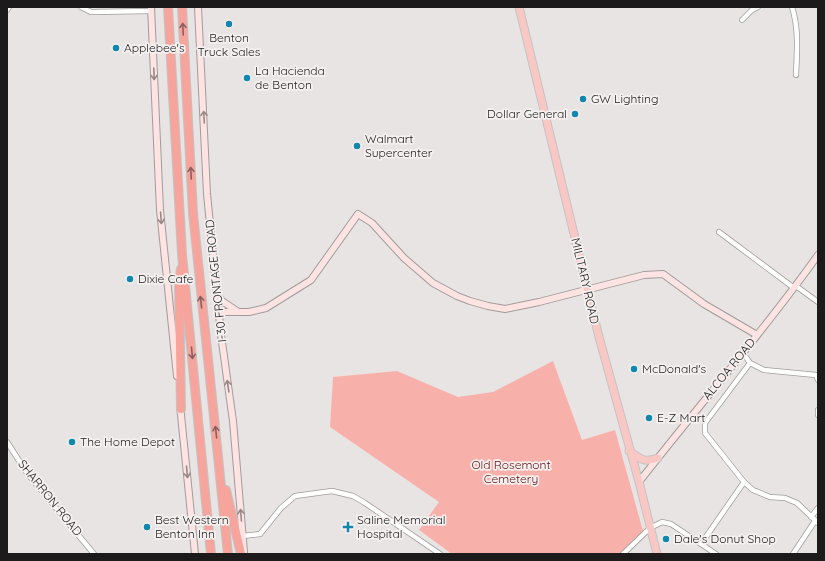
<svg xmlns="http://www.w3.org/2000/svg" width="825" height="561" font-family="Quicksand,sans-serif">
  <rect width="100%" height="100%" fill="#e8e4e4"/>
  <!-- green -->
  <path fill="#f8b1aa" d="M553,361l29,79 33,-10 28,101 -23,23h-168l-33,-24 20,-28 -109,-75 3,-50 64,-6 61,26 35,-5z"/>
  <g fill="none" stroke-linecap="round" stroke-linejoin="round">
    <defs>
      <path id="street" d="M81,7l10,5 60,-1
        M792,7c7,22 5,45 4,68
        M7,10l2,-3
        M742,20l10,-10 6,-3
        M719,232l75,56
        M796,286l22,16
        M743,353l7,10 14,7 52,5 2,5
        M750,363l-45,60v10l39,49 9,8 17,7 15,1 12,5 21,20
        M818,410v5
        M7,442l20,31 67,81
        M811,517l7,-9
        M242,536l18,-2 21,-26 14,-12 37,-5 21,5 12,7 75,51
        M701,544l43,-62
        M623,554l27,-26 12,-6 9,2 45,30
        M793,554l22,-33"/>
      <path id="secondary" d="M151,7l9,203 17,166
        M198,7l9,187 14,141 12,86 11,131
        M217,295l5,6 15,10
        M218,312h31l17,-4 45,-28 47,-66 14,9 32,35 29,25 24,13 13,5 18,5 17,3 34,-7 105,-27 19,-1 41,30 53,31
        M180,405l15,149
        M639,482c59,-76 123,-148 179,-227"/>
      <path id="primary" d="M519,7l80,330 40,145 18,72
        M629,451c12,8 14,12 29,7"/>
      <path id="highway" d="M168,7l14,247 29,300
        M182,7l11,206 35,341
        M181,269l-2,14 2,126
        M226,490l15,64"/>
    </defs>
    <!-- street casing -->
    <use href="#street" stroke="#a09c9c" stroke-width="6"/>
    <!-- secondary casing -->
    <use href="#secondary" stroke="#a09c9c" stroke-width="8"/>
    <!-- primary casing -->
    <use href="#primary" stroke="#c4c3c3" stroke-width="9"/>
    <!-- highway casing -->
    <use href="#highway" stroke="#c4c3c3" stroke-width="10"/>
    <!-- street -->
    <use href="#street" stroke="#fff" stroke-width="4.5"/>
    <!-- secondary -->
    <use href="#secondary" stroke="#fde4e2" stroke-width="6"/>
    <!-- primary -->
    <use href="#primary" stroke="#fac8c4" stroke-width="7"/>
    <!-- highway -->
    <use href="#highway" stroke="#f7a49d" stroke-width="8"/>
  </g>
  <!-- one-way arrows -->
  <defs><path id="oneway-shaft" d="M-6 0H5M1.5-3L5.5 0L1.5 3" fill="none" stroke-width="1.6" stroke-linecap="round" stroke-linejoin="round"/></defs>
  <g stroke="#8a5f5c">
    <use href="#oneway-shaft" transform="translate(183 29) rotate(-93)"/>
    <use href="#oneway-shaft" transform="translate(191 173) rotate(-93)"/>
    <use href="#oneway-shaft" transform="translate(201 302) rotate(-96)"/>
    <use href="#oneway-shaft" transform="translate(192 353) rotate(85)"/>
    <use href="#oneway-shaft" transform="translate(216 432) rotate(-96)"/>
  </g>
  <g stroke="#988988">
    <use href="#oneway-shaft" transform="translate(154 74) rotate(88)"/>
    <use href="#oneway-shaft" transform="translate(204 117) rotate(-93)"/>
    <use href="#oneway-shaft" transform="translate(161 218) rotate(86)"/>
    <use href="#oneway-shaft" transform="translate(228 386) rotate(-98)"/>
    <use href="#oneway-shaft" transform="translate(187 472) rotate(85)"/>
    <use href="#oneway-shaft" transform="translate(241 515) rotate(-94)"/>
  </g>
  <!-- markers -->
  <g fill="#1087ab" stroke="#f6f1f1" stroke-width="1.5">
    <circle cx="229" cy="24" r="4"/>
    <circle cx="116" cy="48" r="4"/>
    <circle cx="247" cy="78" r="4"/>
    <circle cx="583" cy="99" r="4"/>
    <circle cx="575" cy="114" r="4"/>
    <circle cx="357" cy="146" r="4"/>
    <circle cx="130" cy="279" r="4"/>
    <circle cx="634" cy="369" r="4"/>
    <circle cx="649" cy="418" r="4"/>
    <circle cx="72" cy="442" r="4"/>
    <circle cx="147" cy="527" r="4"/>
    <path d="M346 521h4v4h4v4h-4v4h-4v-4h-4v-4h4z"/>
    <circle cx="666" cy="539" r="4"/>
  </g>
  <g text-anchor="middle" stroke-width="3.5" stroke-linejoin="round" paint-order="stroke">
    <!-- poi labels -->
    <g font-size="12" fill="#1c1a1a" stroke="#f6f1f1" text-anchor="start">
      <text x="229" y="42" text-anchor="middle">Benton<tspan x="229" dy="14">Truck Sales</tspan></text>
      <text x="124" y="52">Applebee's</text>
      <text x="255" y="75">La Hacienda<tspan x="255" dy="14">de Benton</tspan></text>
      <text x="591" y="103">GW Lighting</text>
      <text x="567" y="118" text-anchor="end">Dollar General</text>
      <text x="365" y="143">Walmart<tspan x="365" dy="14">Supercenter</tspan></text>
      <text x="138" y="283">Dixie Cafe</text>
      <text x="642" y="373">McDonald's</text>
      <text x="657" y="422">E-Z Mart</text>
      <text x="80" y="446">The Home Depot</text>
      <text x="155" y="524">Best Western<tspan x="155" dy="14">Benton Inn</tspan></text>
      <text x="357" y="524">Saline Memorial<tspan x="357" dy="14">Hospital</tspan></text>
      <text x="674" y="543">Dale's Donut Shop</text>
    </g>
    <!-- street labels -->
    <g font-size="12" fill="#1c1a1a" stroke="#f6f1f1">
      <text transform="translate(216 281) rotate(-96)" y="4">I-30 FRONTAGE ROAD</text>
      <text transform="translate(585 281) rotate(77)" y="4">MILITARY ROAD</text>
      <text transform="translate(729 369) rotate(-51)" y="4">ALCOA ROAD</text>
      <text transform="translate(50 498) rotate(51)" y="4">SHARRON ROAD</text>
    </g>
    <!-- park labels -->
    <g font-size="12" fill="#610d10" stroke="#f6f1f1">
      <text x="511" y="469">Old Rosemont<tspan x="511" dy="14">Cemetery</tspan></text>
    </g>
  </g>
  <!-- border -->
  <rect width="825" height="561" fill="none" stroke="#1c1a1a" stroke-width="16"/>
</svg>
